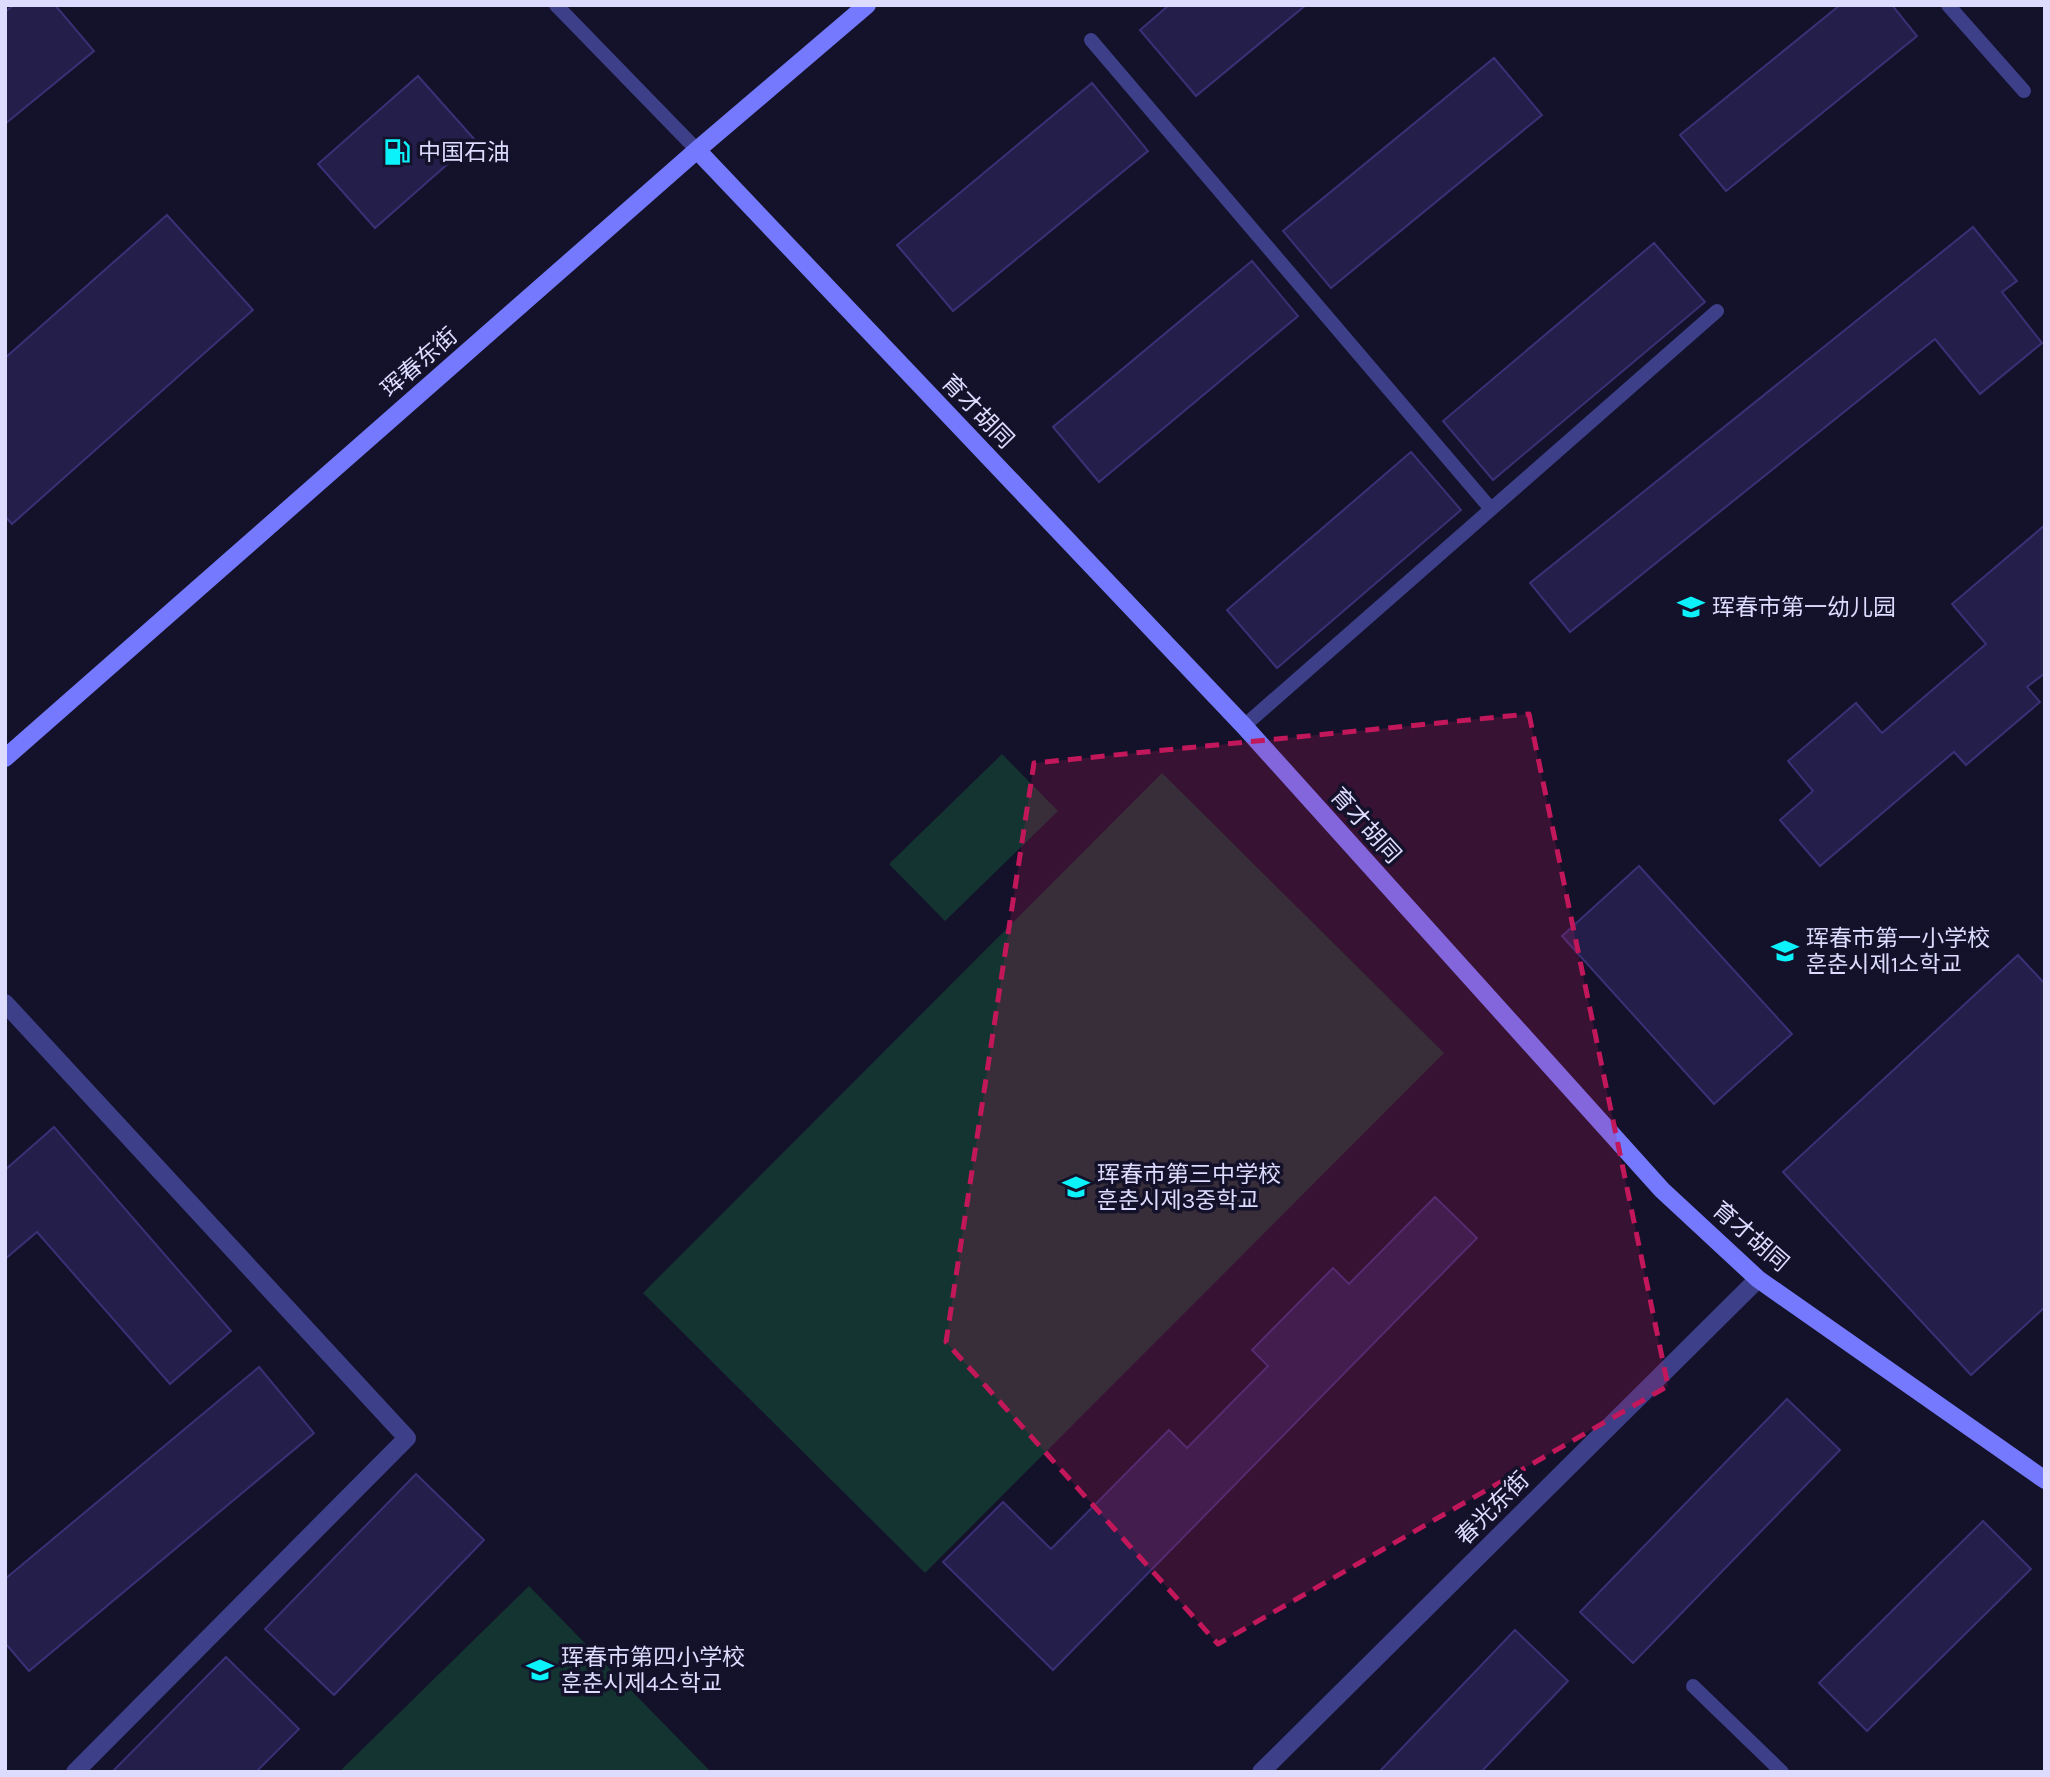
<svg xmlns="http://www.w3.org/2000/svg" width="2050" height="1777" font-family="Karla,'Noto Sans SC','Noto Sans KR',sans-serif">
  <rect width="100%" height="100%" fill="#14112a"/>
  <!-- green -->
  <path fill="#143431" d="M1002,754l56,57 -113,110 -56,-57z
    M1162,773l282,280 -519,520 -282,-280z
    M529,1586l182,186h-372z"/>
  <!-- building -->
  <path fill="#241e4b" stroke="#3a3076" stroke-width="2" d="M14,5h41l39,46 -89,73v-112z
    M1169,5h137l-110,91 -56,-66z
    M1840,5h52l25,31 -191,155 -46,-56z
    M1494,58l48,57 -211,173 -48,-57z
    M418,76l57,64 -100,88 -57,-64z
    M1092,83l56,68 -195,160 -56,-66z
    M167,215l86,95 -241,214 -7,-8v-158z
    M1973,227l44,54 -15,11 40,51 -62,51 -45,-55 -365,293 -40,-49z
    M1654,243l51,59 -212,178 -50,-59z
    M1252,261l46,55 -199,166 -46,-55z
    M1411,452l50,58 -184,158 -50,-58z
    M2045,525v148l-18,14 13,15 -74,63 -12,-13 -134,114 -40,-46 33,-29 -25,-30 68,-58 26,30 104,-89 -34,-40z
    M1639,866l153,168 -78,70 -152,-168z
    M2018,955l27,29v323l-74,68 -188,-203z
    M54,1127l177,204 -61,53 -133,-152 -32,27v-89z
    M1435,1197l42,41 -424,432 -110,-108 60,-60 48,47 118,-119 18,18 81,-82 -16,-16 81,-82 16,16z
    M259,1367l55,66 -285,238 -24,-28v-64z
    M1787,1399l53,51 -207,213 -53,-51z
    M416,1474l68,66 -150,155 -69,-66z
    M1983,1521l48,48 -164,162 -48,-48z
    M1515,1630l53,51 -87,91h-102z
    M226,1657l73,72 -43,43h-144z"/>
  <g fill="none" stroke-linecap="round" stroke-linejoin="round">
    <!-- lane -->
    <path stroke="#3d3f88" stroke-width="14" d="M556,5l141,145
      M1948,5l76,86
      M1091,40l400,469
      M1244,726l473,-415
      M1693,1686l89,86"/>
    <!-- street -->
    <path stroke="#3d3f88" stroke-width="18" d="M5,1003l402,435 -332,334
      M1261,1772l497,-493"/>
    <!-- secondary -->
    <path stroke="#7479fd" stroke-width="18" d="M697,150l547,576 418,464 96,89 287,201
      M5,758l692,-608 170,-145"/>
  </g>
  <!-- marked area -->
  <path fill="#c2185b" fill-opacity="0.2" stroke="#c2185b" stroke-width="5" stroke-dasharray="14 9" stroke-linejoin="round" d="M1529,714l139,672 -450,258 -272,-302 88,-579z"/>
  <!-- icons -->
  <defs>
    <symbol id="fuel-bare" viewBox="-9 -9 18 18"><path d="M-5.5-6h7V0h2V4h1.3V-2.5L3-4.5l.8-.8L6-3V5H2.5V1h-1V6h-7ZM-4.2-4.7v3.2H.2V-4.7Z" fill="#0bf2fb" stroke="#14112a" stroke-width="2.5" paint-order="stroke"/></symbol>
    <symbol id="school-bare" viewBox="-9 -9 18 18"><path d="M0-5L7-2L0 1L-7-2ZM-4 1L0 2.5L4 1V4Q0 6-4 4Z" fill="#0bf2fb" stroke="#14112a" stroke-width="2.5" paint-order="stroke"/></symbol>
  </defs>
  <g fill-rule="evenodd">
    <use href="#fuel-bare" x="378" y="133" width="38" height="38"/>
    <use href="#school-bare" x="1672" y="588" width="38" height="38"/>
    <use href="#school-bare" x="1766" y="932" width="38" height="38"/>
    <use href="#school-bare" x="1057" y="1168" width="38" height="38"/>
    <use href="#school-bare" x="521" y="1651" width="38" height="38"/>
  </g>
  <g text-anchor="middle" stroke-width="7" stroke-linejoin="round" paint-order="stroke">
    <!-- poi labels -->
    <g font-size="23" fill="#dddbfe" stroke="#14112a" text-anchor="start">
      <text x="418" y="160">中国石油</text>
      <text x="1712" y="615">珲春市第一幼儿园</text>
      <text x="1806" y="946">珲春市第一小学校<tspan x="1806" dy="26">훈춘시제1소학교</tspan></text>
      <text x="1097" y="1182">珲春市第三中学校<tspan x="1097" dy="26">훈춘시제3중학교</tspan></text>
      <text x="561" y="1665">珲春市第四小学校<tspan x="561" dy="26">훈춘시제4소학교</tspan></text>
    </g>
    <!-- street labels -->
    <g font-size="23" fill="#dddbfe" stroke="#14112a">
      <text transform="translate(419 362) rotate(-41)" y="8">珲春东街</text>
      <text transform="translate(978 411) rotate(46)" y="8">育才胡同</text>
      <text transform="translate(1366 825) rotate(48)" y="8">育才胡同</text>
      <text transform="translate(1751 1236) rotate(41)" y="8">育才胡同</text>
      <text transform="translate(1492 1508) rotate(-45)" y="8">春光东街</text>
    </g>
  </g>
  <!-- border -->
  <rect width="2050" height="1777" fill="none" stroke="#dddbfe" stroke-width="14"/>
</svg>
